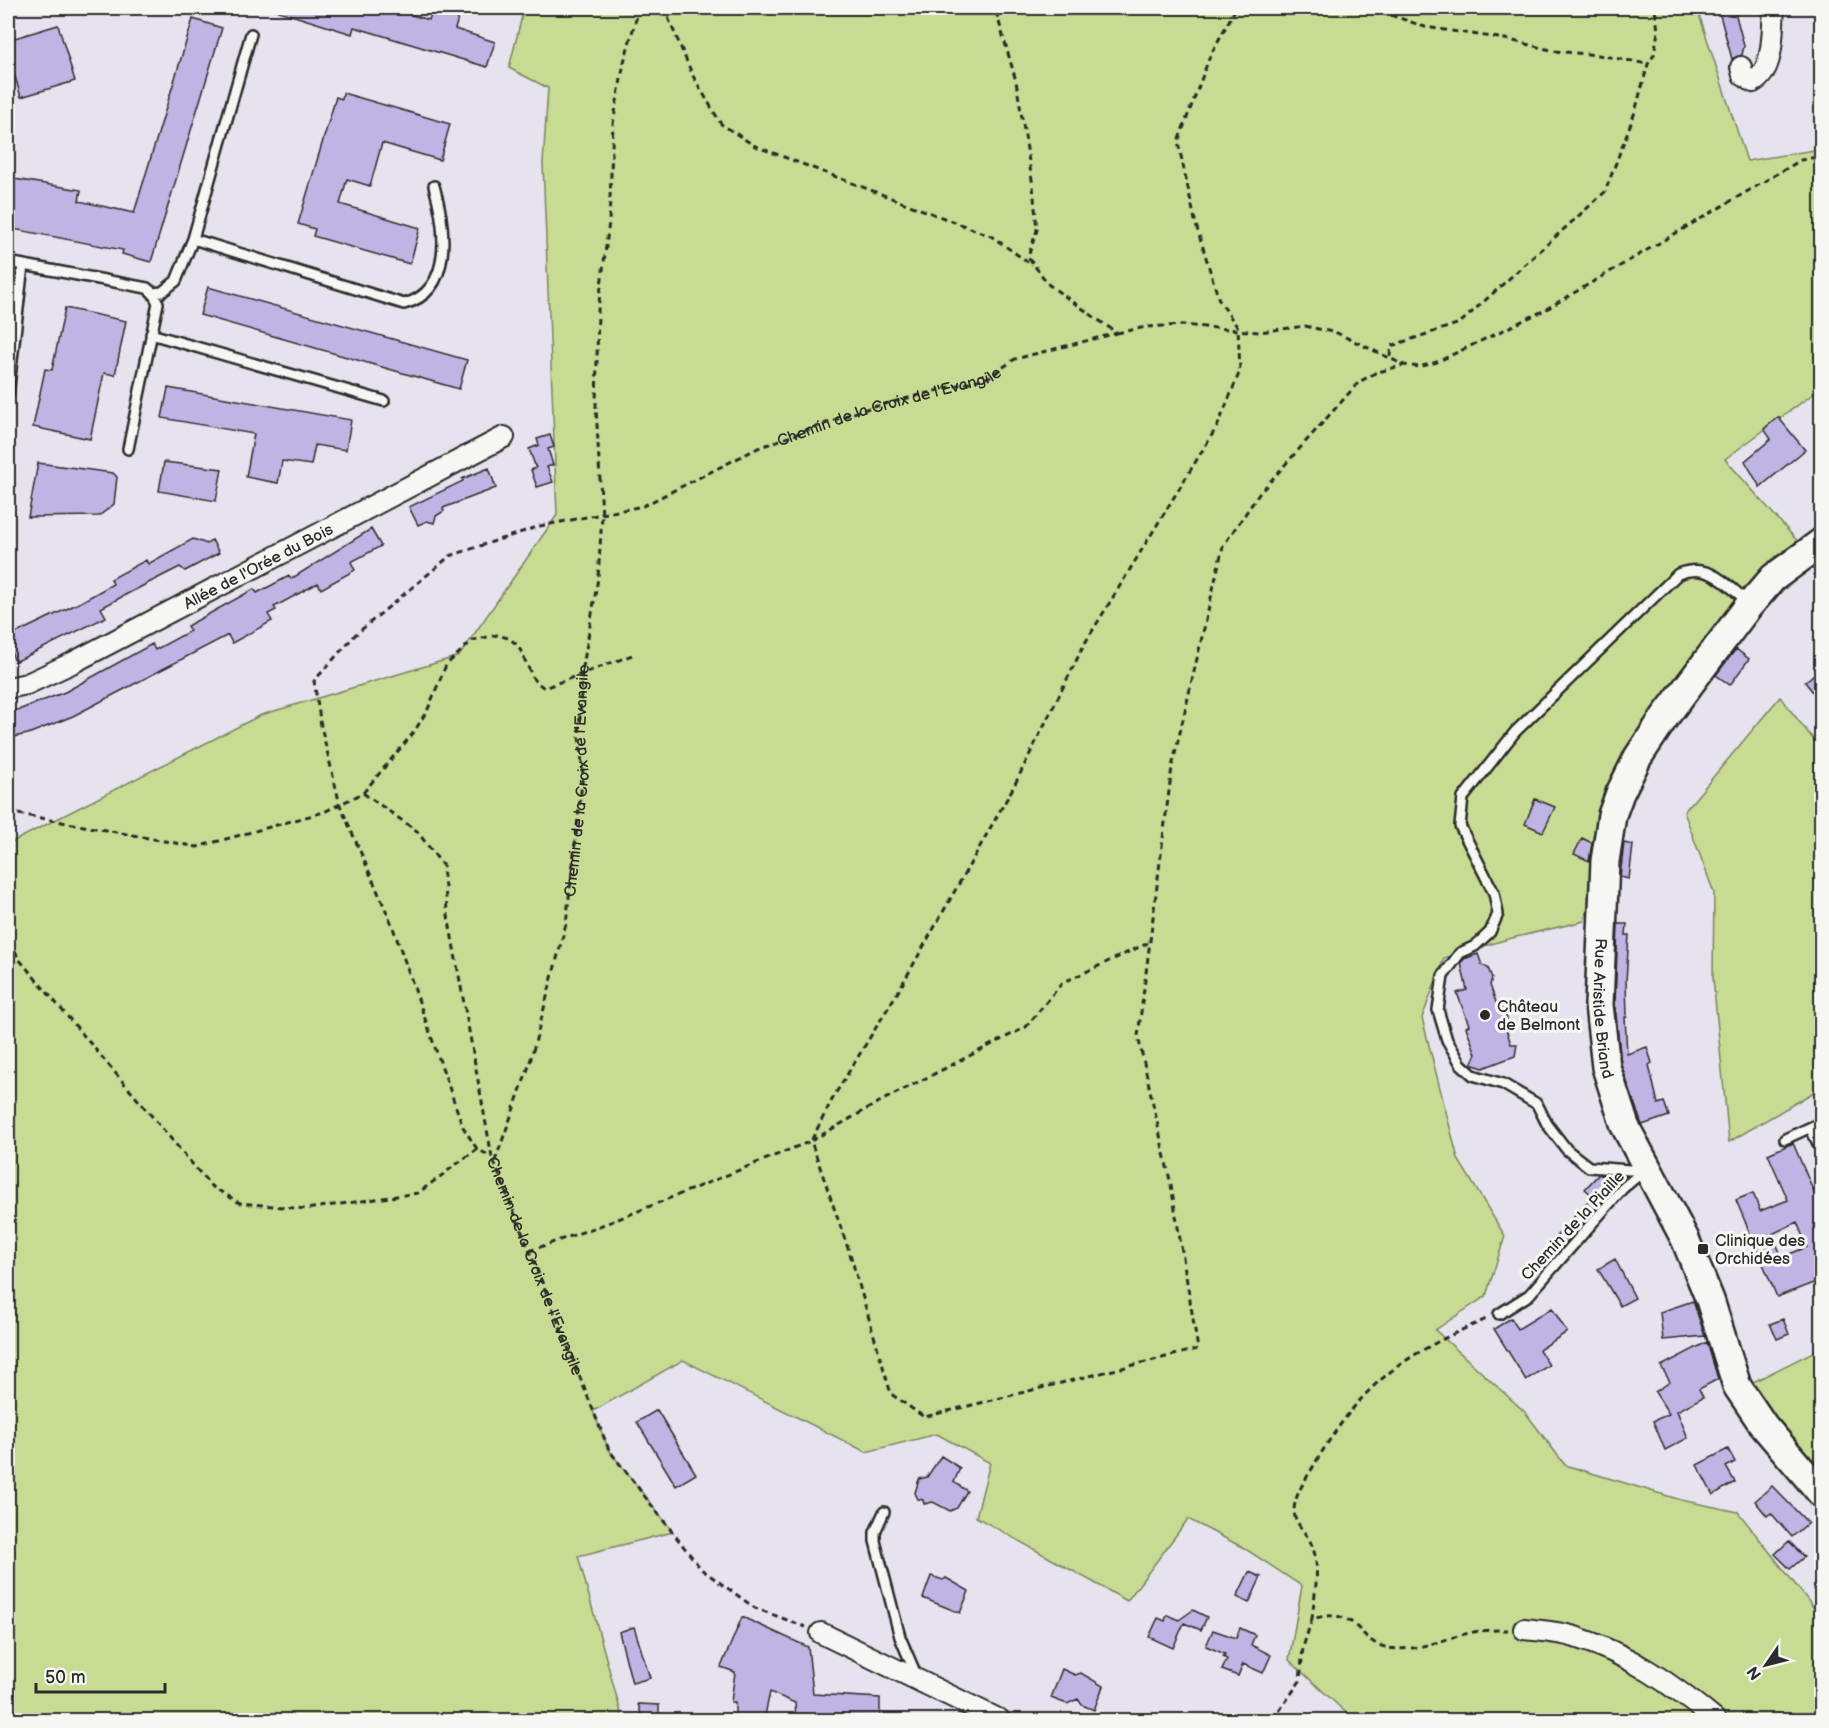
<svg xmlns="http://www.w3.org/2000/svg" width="1829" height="1728" font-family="'Balsamiq Sans',sans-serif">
  <rect width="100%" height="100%" fill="#e6e2ee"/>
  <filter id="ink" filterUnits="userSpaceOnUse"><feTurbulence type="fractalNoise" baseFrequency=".0167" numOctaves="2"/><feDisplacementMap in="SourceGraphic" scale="12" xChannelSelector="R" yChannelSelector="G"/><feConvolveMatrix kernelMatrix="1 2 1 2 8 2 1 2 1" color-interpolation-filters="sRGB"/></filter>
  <g filter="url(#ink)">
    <!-- green -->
    <path fill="#c7dc92" stroke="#79845e" stroke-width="1.5" d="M524,8h1173l50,153 74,-12v239l-96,71 82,93 -143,166 -56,122 -24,81 -76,18 -64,19 -22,60 36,141 47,77 -19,60 -51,34 90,82 40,53 116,35 57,12 83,105v103h-467l-65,-60 13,-74 -58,-38 -56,-29 -61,82 -151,-84 14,-54 -53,-29 -71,18 -183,-92 -90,51 16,39 64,82 -95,24 45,164h-615v-876l253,-129 198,-59 98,-141 -14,-352 5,-75 -39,-20z
      M1780,697l41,52 1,273 -7,4 4,63 -90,53 -16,-164 1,-85 -30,-81z
      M1821,1348v146l-72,-110z"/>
    <!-- building -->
    <path fill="#c0b4e5" stroke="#2b2b2b" stroke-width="1.5" fill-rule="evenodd" d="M278,8h110l41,12 4,-12h28l-6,21 40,13 -8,25 -133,-40 -2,7 -74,-23z
      M1718,8h16l10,38 -2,9 -10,4z
      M193,19l29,9 -71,234 -29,-8 1,-4 -115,-22v-50l73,12 -2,11 55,12z
      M58,25l17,56 -54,16 -13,-44v-13z
      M343,93l107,31 -10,36 -58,-17 -12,43 -23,-7 -7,25 80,24 -10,36 -97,-28 2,-7 -17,-5 38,-127 6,2z
      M208,287l259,73 -8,29 -259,-74z
      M65,308l61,13 -11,54 -11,-2 -14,66 -57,-12 12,-58 7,1z
      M168,388l183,32 -5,30 -31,-5 -4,20 -29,-4 -4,22 -32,-6 8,-43 -92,-16z
      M1778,417l27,33 -45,37 -15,-26 26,-22 -7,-10z
      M550,435l4,12 -6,2 5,16 -6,2 6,15 -16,5 -6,-17 5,-2 -7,-19 10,-4 -2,-6z
      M164,462l58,7 -6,32 -57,-10z
      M38,463l75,10 4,4 -3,27 -15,12 -71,1z
      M489,468l7,20 -53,20 1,3 -8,5 -2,7 -7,-2 -9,4 -9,-18 54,-26 -1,-2z
      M371,529l10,17 -30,16 4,8 -34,19 -3,-6 -44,24 2,3 -8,4 4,7 -40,22 -4,-8 -155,81 -45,18 -20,4v-26l13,-3 44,-17 87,-48 3,6 35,-19 -3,-5 67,-37 3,4 32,-17 2,3z
      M193,539l14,5 5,-4 7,13 -34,18 -5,-4 -14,7 -39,20 -26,14 5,9 -91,45 -7,-18v-7l73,-35 32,-18 -2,-5 35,-19 2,4z
      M1736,649l13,10 -19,26 -14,-10z
      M1821,668v34l-16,-20z
      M1535,799l20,8 -12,25 -18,-8z
      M1582,838l10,5 -3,18 -15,-7z
      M1624,843l9,2 -4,34 -9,-2z
      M1618,924h9l-1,11h3l-3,46 1,36h-2l2,37 20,-7 5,16 -3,2 9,39 6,-2 5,14 -27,9 -21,-61 -6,-60z
      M1478,954l4,11 6,3 4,10 -2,7 8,23 6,2 3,9 -2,7 6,18h6l-2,12 -32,12 -12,-4 5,-10 -10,-27 3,-2 -12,-32 10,-3 -6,-27 3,-4z
      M1793,1143l22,52 6,-3v88l-44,17 -41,-97 17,-7 7,18 28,-11 -20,-46zM1797,1222l10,25 -25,10 -10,-23z
      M1599,1174l8,4 3,-2 7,8 -58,67 -9,-8 43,-47 -8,-7z
      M1615,1259l20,39 -15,8 -22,-37z
      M1693,1301l12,35 -42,4 -3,-28z
      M1552,1308l15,24 -28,18 10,15 -23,15 -32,-51 17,-11 7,11z
      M1783,1319l6,15 -12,5 -7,-15z
      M1707,1342l11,37 -19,10 4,8 -26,14 11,27 -23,12 -12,-29 16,-7 -14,-22 15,-10 -9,-16z
      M657,1410l39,64 -20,12 -39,-64z
      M1728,1449l7,13 -9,5 9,15 -22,13 -16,-30z
      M941,1456l19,12 -6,14 13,9 -10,17 -7,3 -17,-9 -9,2 -1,-4 -5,-1 -3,-6 4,-14 8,-2z
      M1772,1486l36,37 -16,14 -21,-24 -4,3 -12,-15z
      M1789,1541l15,16 -14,12 -15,-15z
      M1249,1572l12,5 -12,26 -12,-6z
      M931,1576l12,4 3,-2 23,13 -9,22 -37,-15z
      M1193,1610l14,7 -6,13 -17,-7 -11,25 -24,-11 9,-19 7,3 2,-6 12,5z
      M742,1617l66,30 5,47 67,4v19l-65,-2 1,5h-20l-1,-17 -25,-11 -6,28h-29v-18h-4l4,-30 -14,-5z
      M634,1627l16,51 -18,5 -13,-51z
      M1240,1628l15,7 -4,10 20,10 -8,18 -20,-9 -5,12 -16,-6 5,-11 -4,-2 2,-3 -19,-8 7,-16 23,8z
      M1062,1669l13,6 6,-2 22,13 -9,24 -12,-5 -4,-6 -11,5 -16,-6z
      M638,1704l21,1v15h-16z"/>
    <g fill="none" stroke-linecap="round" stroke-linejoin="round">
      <defs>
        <path id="lane" d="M193,239l211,65c51,-13 41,-80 30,-118
          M8,262l139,26 6,5 9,-1 14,-11 17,-42 58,-205
          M151,334l233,67
          M8,395l15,-130
          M128,449l30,-146 -5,-10
          M1811,1129l11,23
          M1785,1139l37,-17
          M1645,1168l-15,2 -41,-3 -22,-17 -20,-26 -10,-20 -34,-20 -30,-9 -12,-11 -14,-24 -9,-30 5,-34 17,-23 15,-7 15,-14 8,-18 -4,-21 -34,-67 3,-28 52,-66 163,-158c31,-12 47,9 70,28
          M1499,1314l30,-19 94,-107 23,-19
          M884,1512l-9,20v9l25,96 17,40"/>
        <g id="street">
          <path d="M1741,67l2,8 10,7c22,-11 19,-53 21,-74"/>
          <path id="s4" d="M8,688l19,-4 45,-21 432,-226"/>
          <path d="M1524,1629c17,2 35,3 51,8 54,17 97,47 140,83"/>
          <path d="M821,1633l179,87"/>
        </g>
        <g id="secondary">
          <path id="s5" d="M1822,542l-49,36 -26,30 -83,110 -26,39 -18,36 -8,22 -7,46 -6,144 7,62 19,59 60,113 25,61 27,86 27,40 58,68"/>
        </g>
      </defs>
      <!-- lane casing -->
      <use href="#lane" stroke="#2b2b2b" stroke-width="14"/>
      <!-- street casing -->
      <use href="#street" stroke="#2b2b2b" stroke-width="24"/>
      <!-- secondary casing -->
      <use href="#secondary" stroke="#2b2b2b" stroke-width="32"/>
      <!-- path -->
      <g stroke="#2b2b2b" stroke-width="3" stroke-dasharray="6 4.5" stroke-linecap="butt">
        <path d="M664,8l29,68 28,48 34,22 236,90 41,29"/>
        <path d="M1371,8l54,19 80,12 50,12 43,4 50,9"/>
        <path d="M1117,333l29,-6 37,-2 76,7 46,-6 32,7 67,32 15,2 18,-5 106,-51 258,-151 21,-4"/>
        <path d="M1390,356l1,-10 69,-23 145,-131 30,-80 13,-48 6,-9 4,-24 -3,-23"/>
        <path id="s1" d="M363,793l54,38 26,35 4,44 45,247 117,293 92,119 54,39 51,19"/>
        <path d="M8,812l189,35 127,-35 39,-19 51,-61 14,-23 18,-44 27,-25 24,-5 11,3 10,7 16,35 10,8 91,-34"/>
        <path d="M8,931l10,27 193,228 29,17 66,6 112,-16 59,-44 15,8"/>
        <path d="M1148,943l-86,40 -36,44 -145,74 -70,40 40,116 40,137 33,23 274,-68 -27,-164 -33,-149 34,-269 51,-221 36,-52 100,-112 16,-9 29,-8"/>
        <path id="s2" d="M477,1149l-14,-22 -72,-205 -51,-117 -19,-79 -7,-45 41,-46 95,-79 90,-30 103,-20 115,-58 104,-38 127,-33 26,-18 102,-26 -68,-48 -21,-28 9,-27 -4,-44 -17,-105 -21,-73"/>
        <path id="s3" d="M495,1161l34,-95 37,-142 17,-150 -4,-38 3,-63 16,-95 4,-62 -6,-109 2,-97 11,-88 4,-98 11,-62 15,-54"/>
        <path d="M529,1251l87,-31 195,-79 23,-45 65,-106 115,-204 71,-143 133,-218 22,-54 -2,-43 -19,-28 -23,-75 -18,-83 32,-86 26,-48"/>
        <path d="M1312,1619c2,-23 9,-52 0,-73 -4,-13 -18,-21 -18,-36 1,-18 15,-35 23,-50 48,-80 88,-106 172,-142"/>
        <path d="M1273,1720l27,-39 3,-34 9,-28c49,-14 42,23 77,29 31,5 61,-13 91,-17 9,-1 18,-1 28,-1"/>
      </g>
      <!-- lane -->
      <use href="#lane" stroke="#f6f6f2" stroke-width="9"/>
      <!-- street -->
      <use href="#street" stroke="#f6f6f2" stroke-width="20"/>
      <!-- secondary -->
      <use href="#secondary" stroke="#f6f6f2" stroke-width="27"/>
    </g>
  </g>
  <!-- markers -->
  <g fill="#2b2b2b" stroke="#f6f6f2" stroke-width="2">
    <circle cx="1485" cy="1015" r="6"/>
    <rect x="1697" y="1243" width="12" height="12" rx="3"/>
  </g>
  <g text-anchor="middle" stroke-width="6" stroke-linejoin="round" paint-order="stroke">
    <!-- street labels -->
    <g font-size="16" fill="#2b2b2b" stroke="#f6f6f2">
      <text dy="6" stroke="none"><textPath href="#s2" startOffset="1149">Chemin de la Croix de l'Evangile</textPath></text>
      <text dy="6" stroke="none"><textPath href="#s4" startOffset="279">Allée de l'Orée du Bois</textPath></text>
      <text dy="6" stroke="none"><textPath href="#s3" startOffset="392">Chemin de la Croix de l'Evangile</textPath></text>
      <text dy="6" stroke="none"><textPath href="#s5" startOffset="543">Rue Aristide Briand</textPath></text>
      <text transform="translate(1572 1225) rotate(-47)" y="6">Chemin de la Piaille</text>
      <text dy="6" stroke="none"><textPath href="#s1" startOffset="522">Chemin de la Croix de l'Evangile</textPath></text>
    </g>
    <!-- poi labels -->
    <g font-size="16" fill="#2b2b2b" stroke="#f6f6f2" text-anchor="start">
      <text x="1497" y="1012">Château<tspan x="1497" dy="18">de Belmont</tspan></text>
      <text x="1715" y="1246">Clinique des<tspan x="1715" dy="18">Orchidées</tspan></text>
    </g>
  </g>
  <!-- margin -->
  <rect width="1829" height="1728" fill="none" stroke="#f6f6f2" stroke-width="30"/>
  <rect x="15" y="15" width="1799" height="1698" fill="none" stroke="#2b2b2b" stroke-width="2" filter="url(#ink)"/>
  <!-- north arrow -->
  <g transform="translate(1766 1665) rotate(235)" stroke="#f6f6f2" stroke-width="4.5" paint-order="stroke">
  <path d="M0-4.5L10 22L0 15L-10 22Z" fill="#2b2b2b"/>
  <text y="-9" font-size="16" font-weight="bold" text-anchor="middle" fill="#2b2b2b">N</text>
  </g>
  <!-- scale -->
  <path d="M36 1683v9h129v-9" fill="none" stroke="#2b2b2b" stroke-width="3"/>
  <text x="45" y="1683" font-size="18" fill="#2b2b2b" stroke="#f6f6f2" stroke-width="4.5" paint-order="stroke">50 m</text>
</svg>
